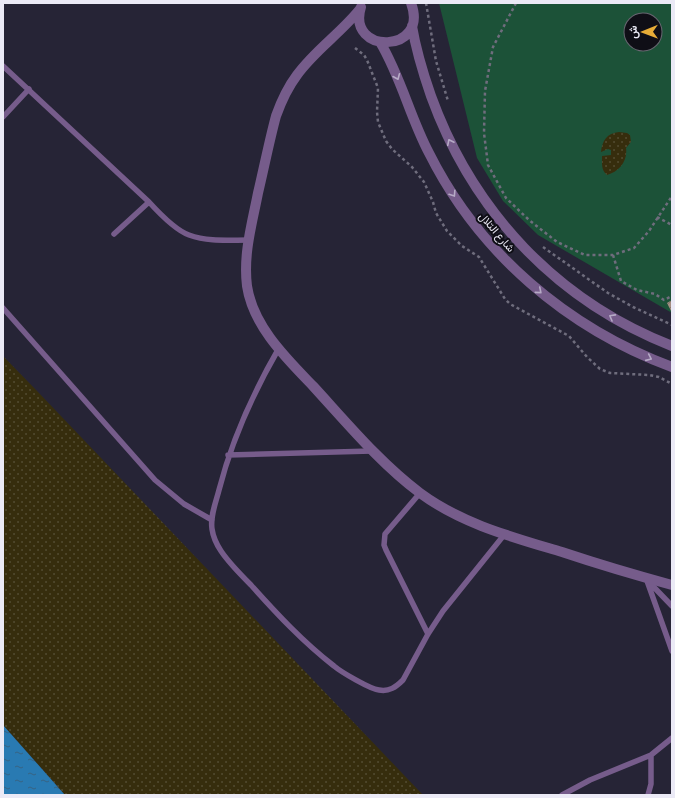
<svg xmlns="http://www.w3.org/2000/svg" width="675" height="798" font-family="Barlow,Vazirmatn,sans-serif">
  <defs>
    <pattern id="sand-dots" width="8" height="8" patternUnits="userSpaceOnUse"><rect width="8" height="8" fill="#362d0d"/><path d="M2 2h.1M6 6h.1" fill="none" stroke="#534c31" stroke-width="1.8" stroke-linecap="round"/></pattern>
    <pattern id="water-ripples" width="26" height="14" patternUnits="userSpaceOnUse"><rect width="26" height="14" fill="#297ab2"/><path d="M2 4q2-2 4 0t4 0M15 11q2-2 4 0t4 0" fill="none" stroke="#366383"/></pattern>
    <pattern id="building-hatch" width="6" height="6" patternUnits="userSpaceOnUse"><rect width="6" height="6" fill="#a58e82"/><path d="M-1 1l2-2M0 6l6-6M5 7l2-2" fill="none" stroke="#887871"/></pattern>
  </defs>
  <rect width="100%" height="100%" fill="#262436"/>
  <!-- grass -->
  <path fill="#1c5238" fill-rule="evenodd" d="M439,3h233v310l-134,-78 -35,-34 -26,-43zM631,20h24v24h-24z"/>
  <!-- sand -->
  <path fill="url(#sand-dots)" d="M619,132l8,1 3,2 1,7 -5,6c2,13 -7,24 -19,27 -6,-5 -5,-12 -5,-19l9,-1v-5l-3,-1 -7,3c1,-11 6,-19 18,-20z
    M3,356l35,36 385,403h-358l-62,-70z"/>
  <!-- water -->
  <path fill="url(#water-ripples)" d="M3,725l62,70h-62z"/>
  <!-- building -->
  <path fill="url(#building-hatch)" d="M672,300v13l-5,-10z"/>
  <g fill="none" stroke-linecap="round" stroke-linejoin="round">
    <!-- path -->
    <path stroke="#6f6d7d" stroke-width="2.5" stroke-dasharray="3 3" stroke-linecap="butt" d="M426,3l10,58 12,40
      M516,3l-23,44 -8,44 -1,42 4,32 18,33 23,22 28,22 28,13h28l21,-7 15,-17 23,-35
      M355,48l9,7 3,5 11,28 -1,24 1,10 8,19 6,8 20,18 12,15 9,20 3,11 11,18 15,15 17,11 26,42 5,5 59,32 18,21 13,12 10,4 39,2 10,2 13,7
      M657,217l15,8
      M543,247l65,46 25,14 39,18
      M613,255l8,26 16,9 18,4 9,6 8,-4"/>
    <!-- lane -->
    <path stroke="#765c8b" stroke-width="5.5" d="M3,66l146,136c10,11 26,28 40,33 19,7 39,5 59,5
      M3,117l26,-28
      M114,234l35,-32
      M3,308l152,172 29,24 28,16
      M279,348c-26,45 -47,91 -60,142 -3,12 -9,26 -7,39 1,7 5,16 9,22 8,12 20,24 30,34 26,29 52,57 83,81 7,6 36,23 45,24 10,2 17,-3 24,-10l25,-46 15,-23 61,-76
      M228,455l144,-4
      M420,493l-35,41 -1,11 2,5 42,84
      M646,578l26,73
      M647,580l25,26
      M562,795l28,-15 61,-25 21,-17
      M648,795l3,-11v-29"/>
    <!-- street -->
    <path stroke="#765c8b" stroke-width="10" d="M361,7c-15,48 69,47 50,-4
      M360,9c-19,24 -45,41 -63,66 -9,12 -16,27 -21,41 -7,26 -12,52 -18,77 -6,31 -15,61 -11,93 6,40 39,72 66,100 34,37 67,77 107,107 42,31 92,44 142,59 36,12 73,23 110,33
      M412,26c4,24 11,47 19,70 42,116 126,205 241,250
      M380,42c21,35 30,75 49,111 50,100 138,175 243,214"/>
  </g>
  <!-- one-way arrows -->
  <defs><path id="oneway-chevron" d="M-2-3.5L2.5 0L-2 3.5" fill="none" stroke-width="1.6" stroke-linecap="round" stroke-linejoin="round"/></defs>
  <g stroke="#b6aac6">
    <use href="#oneway-chevron" transform="translate(397 77) rotate(67)"/>
    <use href="#oneway-chevron" transform="translate(450 142) rotate(-116)"/>
    <use href="#oneway-chevron" transform="translate(453 194) rotate(57)"/>
    <use href="#oneway-chevron" transform="translate(539 291) rotate(40)"/>
    <use href="#oneway-chevron" transform="translate(612 317) rotate(-151)"/>
    <use href="#oneway-chevron" transform="translate(649 358) rotate(24)"/>
  </g>
  <g text-anchor="middle" stroke-width="4" stroke-linejoin="round" paint-order="stroke">
    <!-- street labels -->
    <g font-size="11" fill="#ebeaf6" stroke="#0f0e16">
      <text transform="translate(497 232) rotate(49)" y="4">شارع التلال</text>
    </g>
  </g>
  <!-- border -->
  <rect width="675" height="798" fill="none" stroke="#ebeaf6" stroke-width="8"/>
  <!-- north arrow -->
  <g transform="translate(643 32) rotate(269)"><circle r="19" fill="#0f0e16" stroke="#676670"/>
  <path d="M0-3L7 15L0 10L-7 15Z" fill="#e7ac37"/>
  <text y="-6" font-size="11" font-weight="bold" text-anchor="middle" fill="#ebeaf6">ش</text>
  </g>
</svg>
